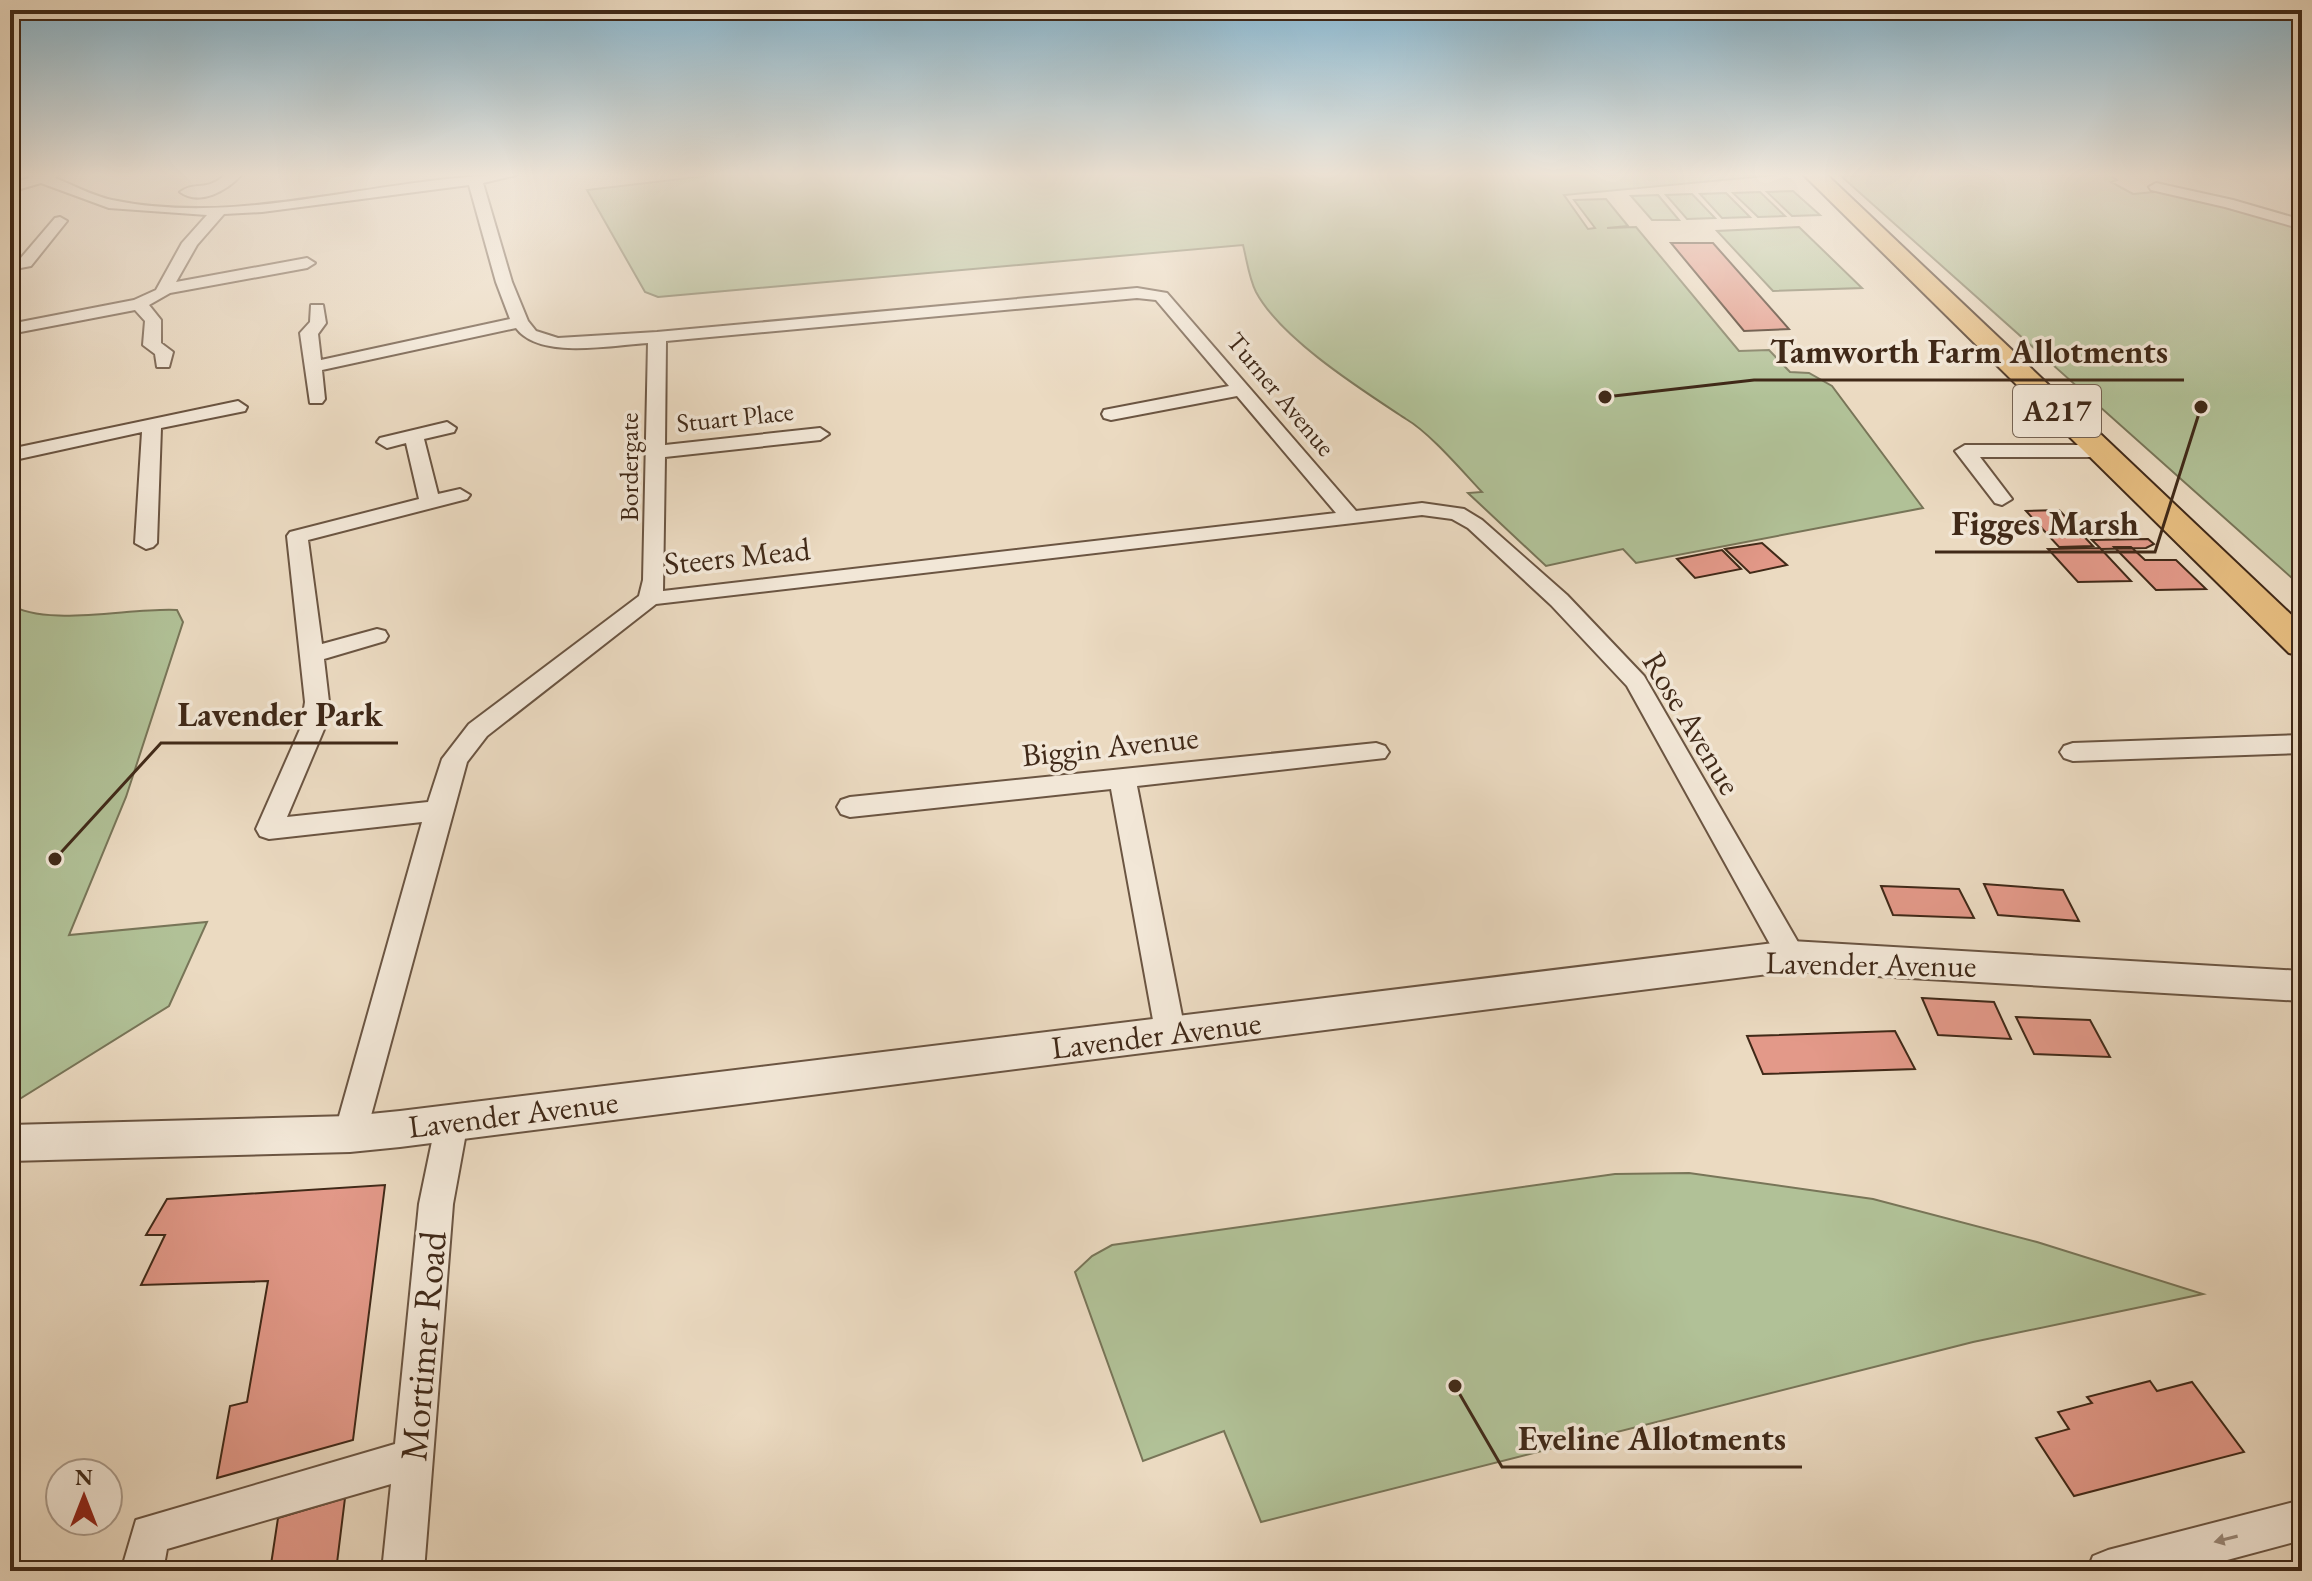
<svg xmlns="http://www.w3.org/2000/svg" width="2312" height="1581" font-family="'EB Garamond',serif">
  <rect width="100%" height="100%" fill="#ebdac1"/>
  <filter id="stains"><feTurbulence type="fractalNoise" baseFrequency=".0025" numOctaves="4"/><feColorMatrix values="0 0 0 0 .2 0 0 0 0 .09 0 0 0 0 .02 0 0 0 .5 -.17"/></filter>
  <radialGradient id="worn" r=".72"><stop offset=".6" stop-color="#630" stop-opacity="0"/><stop offset="1" stop-color="#630" stop-opacity=".3"/></radialGradient>
  <!-- green -->
  <path fill="#b1c197" stroke="#787558" stroke-width="2" d="M714,175h1062l-212,20 24,34 7,-1 -21,-28 32,-1 22,27 -21,2 29,-1 103,124 30,-1 21,22 19,1 23,13 91,122 -287,55 -13,-14 -77,17 -78,-73 14,-1c-20,-21 -52,-59 -76,-73 -44,-29 -125,-80 -150,-127 -7,-14 -9,-31 -13,-47l-585,52 -13,-5 -58,-102z
    M2108,175l9,5 -6,2 22,12 32,-3 137,36v360l-461,-411z
    M1793,191l27,24 -28,1 -25,-24z
    M1760,192l25,24 -27,1 -25,-24z
    M1726,193l24,24 -28,1 -22,-24z
    M1692,194l23,24 -28,1 -21,-24z
    M1658,195l21,25h-27l-21,-24z
    M1799,227l63,61 -89,3 -56,-60z
    M10,604c34,24 123,3 167,6l6,12 -57,175 -57,138 138,-13 -38,84 -159,99z
    M1689,1173l184,26 164,43 166,52 -230,48 -712,180 -37,-91 -81,30 -68,-189 17,-16 20,-11 503,-71z"/>
  <!-- building -->
  <path fill="#e39989" stroke="#402918" stroke-width="2" d="M1671,243h42l76,86 -45,2z
    M2059,510l34,36 -34,1 -33,-36z
    M2148,539l6,5 -8,4 -45,1 -9,-9z
    M1762,543l25,22 -37,8 -25,-24z
    M2114,547h17l14,13h31l30,29 -50,1z
    M2100,548l31,33 -53,1 -30,-33z
    M1722,550l19,19 -46,9 -18,-19z
    M1984,884l79,6 16,31 -81,-6z
    M1881,886l78,3 15,29 -81,-3z
    M1922,998l72,4 17,37 -73,-4z
    M2016,1017l74,3 20,37 -76,-3z
    M1895,1031l20,38 -152,5 -16,-38z
    M385,1185l-32,255 -136,38 13,-72 17,-4 21,-121 -127,4 24,-50h-19l21,-36z
    M2150,1381l7,10 35,-9 52,70 -170,44 -38,-58 33,-9 -11,-17 34,-9 -5,-6z
    M345,1498l-9,73h-66l8,-53z"/>
  <g fill="none" stroke-linecap="round" stroke-linejoin="round">
    <defs>
      <path id="minor" d="M27,175h31l-3,3c18,7 38,18 57,22 134,28 270,-25 404,-25l-33,8 29,99 16,39 8,10 22,7 99,-6 480,-44 30,5 189,218 66,-8 42,6 18,11 85,75 77,81 162,280 -5,8 -10,4 -10,-4 -154,-278 -76,-81 -83,-77 -16,-9 -30,-4 -766,89 -169,132 -20,26 -101,372 -4,10 -12,5 -12,-5 -4,-10 88,-312 -153,17 -9,-3 -4,-7 45,-102 4,-25 -18,-166 3,-4 129,-33 -13,-56 -19,5 -10,-6 3,-4 67,-16 9,6 -2,4 -30,7 14,55 22,-5 10,6 -3,4 -159,41 14,104 55,-15 8,2 3,5 -3,5 -61,18 5,43 -4,25 -38,90 141,-15 14,-43 27,-35 170,-128 4,-16 5,-237c-36,2 -108,17 -132,-15l-194,42 3,29 -3,4h-12l-10,-70 10,-11 1,-17h12l3,18 -8,11 3,26 189,-41 -14,-37 -27,-97 -207,27 -38,2 -27,31 -21,37 131,-24 8,5 -8,5 -137,25 -21,12 12,15v23l12,9 -4,15h-12l-2,-13 -12,-9 2,-24 -10,-11 -125,24v-10l124,-24 22,-10 26,-47 25,-28 -98,-7 -68,-25 -31,9v-9l19,-5zM1137,298l19,2 73,86 -125,24 -2,4 2,4 7,2 126,-24 99,117 -673,78 2,-134 155,-17 9,-6 -9,-6 -155,17 1,-104z
        M225,175h16c-14,16 -42,31 -61,17 15,-11 26,0 45,-17z
        M2156,183l77,17 69,20v9l-77,-22 -74,-17 -2,-3z
        M60,217l7,4 -36,45 -21,4v-10l10,-1 35,-41z
        M238,401l9,6 -2,4 -84,17 -4,115 -4,4 -7,2 -11,-6 7,-111 -132,29v-12z
        M1965,445h134l10,6 -10,6h-119l32,42 -10,6 -7,-2 -40,-52z
        M2302,735v18l-229,8 -9,-3 -4,-6 4,-6 9,-3z
        M1376,743l9,3 4,6 -4,6 -248,28 48,245 -4,9 -11,4 -11,-4 -4,-9 -44,-242 -261,28 -9,-3 -4,-7 4,-7 9,-3z
        M452,1107l11,5 5,10 -15,82 -29,367h-42l9,-87 -224,65 -4,22h-42l15,-51 259,-76 24,-240 17,-82 5,-10z
        M2302,1500v40l-116,31h-99l6,-15 15,-6z"/>
      <path id="tertiary" d="M1791,941l511,30v30l-511,-30 -1391,176 -50,5 -340,9v-36l340,-9 50,-5z"/>
      <path id="primary" d="M1804,175h23l475,450v31l-13,-3z"/>
    </defs>
    <!-- minor casing -->
    <use href="#minor" stroke="#6b5542" stroke-width="4"/>
    <!-- tertiary casing -->
    <use href="#tertiary" stroke="#6b5542" stroke-width="4"/>
    <!-- primary casing -->
    <use href="#primary" stroke="#402918" stroke-width="4"/>
    <!-- minor -->
    <use href="#minor" fill="#f2e7d7" fill-rule="evenodd"/>
    <!-- tertiary -->
    <use href="#tertiary" fill="#f2e7d7" fill-rule="evenodd"/>
    <!-- primary -->
    <use href="#primary" fill="#e6bd80" fill-rule="evenodd"/>
  </g>
  <!-- one-way arrows -->
  <defs><path id="oneway-solid" d="M-6-.8H1V-3.2L6.5 0L1 3.2V.8H-6Z" transform="scale(2)"/></defs>
  <use fill="#998878" href="#oneway-solid" transform="translate(2226 1539) rotate(166)"/>
  <!-- sky -->
  <linearGradient id="sky" x2="0" y2="1"><stop stop-color="#88b7d0"/><stop offset="0.44" stop-color="#f6eee3"/><stop offset="1" stop-color="#f6eee3" stop-opacity="0"/></linearGradient>
  <rect width="2312" height="397" fill="url(#sky)"/>
  <g text-anchor="middle" stroke-width="7" stroke-linejoin="round" paint-order="stroke">
    <!-- far-street labels -->
    <g font-size="26" fill="#402918" stroke="#f2e7d7">
      <text transform="translate(1281 394) rotate(50)" y="9">Turner Avenue</text>
      <text transform="translate(735 417) rotate(-6)" y="9">Stuart Place</text>
      <text transform="translate(629 467) rotate(-90)" y="9">Bordergate</text>
    </g>
    <!-- shield labels -->
    <rect fill="#f2e7d7" stroke="#756251" stroke-width="2" x="2013" y="385" width="88" height="52" rx="6"/>
    <g font-size="30" font-weight="bold" fill="#402918">
      <text x="2057" y="421">A217</text>
    </g>
    <!-- street labels -->
    <g font-size="32" fill="#402918" stroke="#f2e7d7">
      <text transform="translate(737 556) rotate(-6)" y="11">Steers Mead</text>
      <text transform="translate(1692 723) rotate(59)" y="11">Rose Avenue</text>
      <text transform="translate(1110 746) rotate(-6)" y="11">Biggin Avenue</text>
      <text transform="translate(1871 964) rotate(1)" y="11">Lavender Avenue</text>
      <text transform="translate(1156 1035) rotate(-7)" y="11">Lavender Avenue</text>
      <text transform="translate(513 1114) rotate(-7)" y="11">Lavender Avenue</text>
    </g>
    <!-- near-street labels -->
    <g font-size="38" fill="#402918" stroke="#f2e7d7">
      <text transform="translate(423 1346) rotate(-85)" y="13">Mortimer Road</text>
    </g>
  </g>
  <!-- callouts -->
  <path fill="none" stroke="#402918" stroke-width="3" d="M1605 397L1754 380H2184M2201 407L2155 552H1935M55 859L161 743H398M1455 1386L1502 1467H1802"/>
  <g fill="#402918" stroke="#f2e7d7" stroke-width="3">
    <circle cx="1605" cy="397" r="8"/>
    <circle cx="2201" cy="407" r="8"/>
    <circle cx="55" cy="859" r="8"/>
    <circle cx="1455" cy="1386" r="8"/>
  </g>
  <g font-size="34" text-anchor="middle" font-weight="bold" fill="#402918" stroke="#f2e7d7" stroke-width="7" stroke-linejoin="round" paint-order="stroke">
    <text x="1969" y="363">Tamworth Farm Allotments</text>
    <text x="2045" y="535">Figges Marsh</text>
    <text x="280" y="726">Lavender Park</text>
    <text x="1652" y="1450">Eveline Allotments</text>
  </g>
  <!-- margin -->
  <rect width="2312" height="1581" fill="none" stroke="#ebdac1" stroke-width="40"/>
  <rect x="12" y="12" width="2288" height="1557" fill="none" stroke="#402918" stroke-width="4"/>
  <rect x="20" y="20" width="2272" height="1541" fill="none" stroke="#402918" stroke-width="2"/>
  <!-- north arrow -->
  <g transform="translate(84 1497)"><circle r="38" fill="#f2e7d7" stroke="#ab9b8b" stroke-width="2"/>
  <path d="M0-6L14 30L0 20L-14 30Z" fill="#8f2418"/>
  <text y="-12" font-size="22" font-weight="bold" text-anchor="middle" fill="#402918">N</text>
  </g>
  <rect width="100%" height="100%" filter="url(#stains)"/>
  <rect width="100%" height="100%" fill="url(#worn)"/>
</svg>
